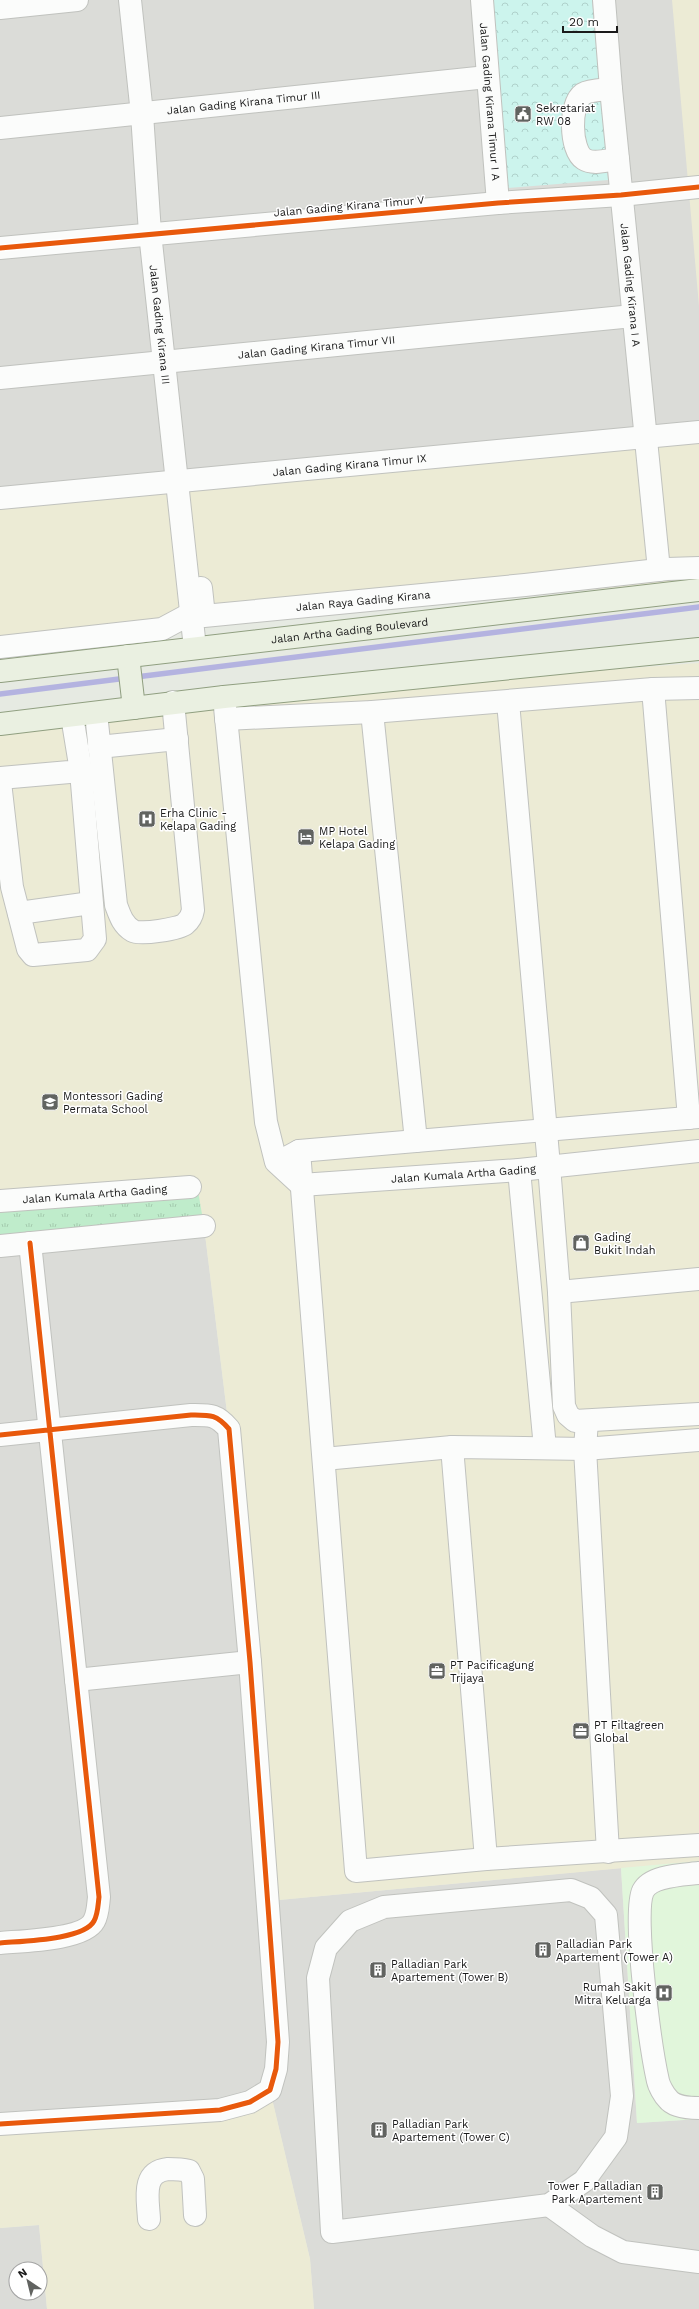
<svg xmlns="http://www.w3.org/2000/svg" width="699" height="2309" font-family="'Work Sans',sans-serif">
  <defs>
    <pattern id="grass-tufts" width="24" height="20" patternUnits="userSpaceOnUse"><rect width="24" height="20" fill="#bfeccb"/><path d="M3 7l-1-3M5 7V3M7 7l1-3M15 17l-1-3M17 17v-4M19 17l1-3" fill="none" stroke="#a4caae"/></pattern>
    <pattern id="park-crowns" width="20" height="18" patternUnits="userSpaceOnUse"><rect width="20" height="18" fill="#ccf4ed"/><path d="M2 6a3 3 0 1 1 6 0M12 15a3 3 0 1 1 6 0" fill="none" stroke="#afd1cb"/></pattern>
  </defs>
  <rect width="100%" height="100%" fill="#e6eae2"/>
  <!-- residential -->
  <path fill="#dbdcd8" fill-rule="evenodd" d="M0,0h699v580l-516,47 -183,22z
    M204,1226l25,203 39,472 353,-33 16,255 62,-4v190h-385l-4,-50 -40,-168 -20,11 -250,22v-880z
    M39,2225l8,84h-47v-81zM16,2269h24v24h-24z"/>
  <!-- commercial -->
  <path fill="#ecebd5" d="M672,0h27v306z
    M699,442v138l-516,47 -183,22v-143z
    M699,663v1198l-431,40 -39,-472 -25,-203 -204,-28v-474l173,-22z
    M270,2090l40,169 4,50h-267l-8,-84 -39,3v-104l223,-14z"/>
  <!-- education -->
  <path fill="#e1f6db" d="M699,1861v258l-62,4 -16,-255z"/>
  <!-- grass -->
  <path fill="url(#grass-tufts)" d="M196,1179l8,47 -204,20v-48z"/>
  <!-- park -->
  <path fill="url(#park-crowns)" d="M491,0h101l16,180 -101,8z"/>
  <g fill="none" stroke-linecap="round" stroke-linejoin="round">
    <!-- stream -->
    <path stroke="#b4b3e0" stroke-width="5.5" d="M136,677l563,-70
      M0,694l127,-16"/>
    <defs>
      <g id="minor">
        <path id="s1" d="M130,0l12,114 8,119 45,415"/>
        <path id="s2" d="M482,0l16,203"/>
        <path id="s3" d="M604,0l7,89 48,481"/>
        <path d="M0,8l77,-8"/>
        <path d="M611,89c-9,1 -21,1 -28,5 -14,10 -13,56 1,65 9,6 24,1 34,0"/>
        <path id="s4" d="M0,128l487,-51"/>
        <path d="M0,248l498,-45 123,-8 78,-8"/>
        <path id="s5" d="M0,378l633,-62"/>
        <path id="s6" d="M0,498l699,-66"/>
        <path id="s7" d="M201,588l3,28 321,-31 142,-16 32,-1"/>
        <path d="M0,647l162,-18 28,-15"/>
        <path d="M653,689l36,429"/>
        <path id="s8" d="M224,697l42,425 10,40 25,23 218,-15 180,-19"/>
        <path d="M508,702l41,464 10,126 5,114 4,9 7,6 124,-7"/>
        <path d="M372,712l44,429"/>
        <path d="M96,713l20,192c4,11 7,20 17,26 7,4 46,-2 52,-7 5,-4 7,-8 8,-14l-20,-208"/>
        <path d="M226,719l146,-7 281,-23 46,-1"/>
        <path d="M99,747l78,-8"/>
        <path d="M0,778l81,-7 -9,-55"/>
        <path d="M0,782l12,105 16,62 5,6 54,-5 8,-11 -14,-168"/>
        <path d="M19,913l72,-10"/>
        <path d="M299,1151l57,720 130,-12 213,-14"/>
        <path d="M286,1158l13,-7 400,-34"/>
        <path d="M519,1170l26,278"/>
        <path id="s9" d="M0,1201l190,-14"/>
        <path d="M0,1246l204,-20"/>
        <path d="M559,1292l140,-13"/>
        <path d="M587,1421l-2,28 23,403"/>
        <path d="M0,1435l191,-20c19,0 25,-1 38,14l21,233 28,380 -2,27 -6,21 -20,12 -30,8 -220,14"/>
        <path d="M452,1447l34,412"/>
        <path d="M324,1459l128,-12 133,2 114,-9"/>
        <path d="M76,1680l174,-18"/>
        <path d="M699,1873c-15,2 -48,2 -56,18 -11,23 8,159 15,190 1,5 6,14 10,18 6,8 22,9 31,9"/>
        <path d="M571,1890l20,8 15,17 16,181 -6,41 -32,44 -35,24 -217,27 -14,-254 8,-30 24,-27 34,-14z"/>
        <path d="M0,1943c21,-2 84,-3 94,-22 4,-7 4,-16 5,-24l-69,-654"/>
        <path d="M549,2205l43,31 31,16 76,10"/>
        <path d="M149,2219c-1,-20 -8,-47 19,-50 8,0 13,0 21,2l4,8 2,36"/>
      </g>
      <g id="major">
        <path d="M128,656l6,52"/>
        <path id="s10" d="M0,671l699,-81"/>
        <path d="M0,724l224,-27 475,-48"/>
      </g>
    </defs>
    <!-- minor casing -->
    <use href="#minor" stroke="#c0c2be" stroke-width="24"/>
    <!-- major casing -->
    <use href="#major" stroke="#909f80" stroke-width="24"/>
    <!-- minor -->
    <use href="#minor" stroke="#fbfcfb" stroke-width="22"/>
    <!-- major -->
    <use href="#major" stroke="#eaf0e1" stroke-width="22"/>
    <defs>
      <path id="cycleway" d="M0,248l498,-45 123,-8 78,-8
        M0,1435l191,-20c19,0 25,-1 38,14l21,233 28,380 -2,27 -6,21 -20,12 -30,8 -220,14
        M0,1943c21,-2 84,-3 94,-22 4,-7 4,-16 5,-24l-69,-654"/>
    </defs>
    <!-- cycleway casing -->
    <use href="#cycleway" stroke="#fff" stroke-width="8"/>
    <!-- cycleway -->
    <use href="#cycleway" stroke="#e8590c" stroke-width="5"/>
  </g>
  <!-- icons -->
  <defs>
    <symbol id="civic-square" viewBox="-11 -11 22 22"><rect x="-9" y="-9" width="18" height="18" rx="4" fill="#616360" stroke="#fff"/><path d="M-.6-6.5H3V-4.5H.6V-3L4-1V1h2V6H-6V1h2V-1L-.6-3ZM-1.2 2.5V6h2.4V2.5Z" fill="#fff"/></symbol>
    <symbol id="hospital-square" viewBox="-11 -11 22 22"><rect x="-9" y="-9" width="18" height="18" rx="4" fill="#616360" stroke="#fff"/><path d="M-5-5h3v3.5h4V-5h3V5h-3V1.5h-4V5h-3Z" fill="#fff"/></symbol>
    <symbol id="hotel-square" viewBox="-11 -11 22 22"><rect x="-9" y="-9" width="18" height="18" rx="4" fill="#616360" stroke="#fff"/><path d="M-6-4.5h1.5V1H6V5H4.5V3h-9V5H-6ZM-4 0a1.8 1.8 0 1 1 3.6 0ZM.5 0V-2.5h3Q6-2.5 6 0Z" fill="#fff"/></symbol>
    <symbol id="school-square" viewBox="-11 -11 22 22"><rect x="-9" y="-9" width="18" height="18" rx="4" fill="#616360" stroke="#fff"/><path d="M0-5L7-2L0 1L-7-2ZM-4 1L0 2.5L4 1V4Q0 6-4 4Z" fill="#fff"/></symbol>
    <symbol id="shop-square" viewBox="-11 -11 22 22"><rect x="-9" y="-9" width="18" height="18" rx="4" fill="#616360" stroke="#fff"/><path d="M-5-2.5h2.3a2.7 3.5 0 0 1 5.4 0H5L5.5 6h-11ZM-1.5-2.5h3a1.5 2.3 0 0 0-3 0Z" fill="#fff"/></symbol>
    <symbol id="office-square" viewBox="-11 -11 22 22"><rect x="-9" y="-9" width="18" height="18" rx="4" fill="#616360" stroke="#fff"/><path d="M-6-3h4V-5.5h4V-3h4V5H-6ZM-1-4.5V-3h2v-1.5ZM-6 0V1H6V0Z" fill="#fff"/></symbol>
    <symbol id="building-square" viewBox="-11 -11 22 22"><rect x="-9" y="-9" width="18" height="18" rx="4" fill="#616360" stroke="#fff"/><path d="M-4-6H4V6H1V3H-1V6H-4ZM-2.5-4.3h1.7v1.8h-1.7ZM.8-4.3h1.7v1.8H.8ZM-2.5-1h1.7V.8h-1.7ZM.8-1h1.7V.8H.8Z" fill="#fff"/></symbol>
  </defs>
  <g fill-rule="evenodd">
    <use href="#civic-square" x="513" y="104" width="20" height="20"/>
    <use href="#hospital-square" x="137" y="809" width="20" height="20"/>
    <use href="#hotel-square" x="296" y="827" width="20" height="20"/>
    <use href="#school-square" x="40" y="1092" width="20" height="20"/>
    <use href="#shop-square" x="571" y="1233" width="20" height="20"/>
    <use href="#office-square" x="427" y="1661" width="20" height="20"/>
    <use href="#office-square" x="571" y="1721" width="20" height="20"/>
    <use href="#building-square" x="533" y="1940" width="20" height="20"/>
    <use href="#building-square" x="368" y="1960" width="20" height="20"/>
    <use href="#hospital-square" x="654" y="1983" width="20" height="20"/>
    <use href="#building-square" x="369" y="2120" width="20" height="20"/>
    <use href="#building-square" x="645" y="2182" width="20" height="20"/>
  </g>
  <g text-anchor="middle" stroke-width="3" stroke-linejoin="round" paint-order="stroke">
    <!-- street labels -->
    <g font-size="11" fill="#1a1a1a" stroke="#fff">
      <text dy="4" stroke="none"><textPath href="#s2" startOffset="102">Jalan Gading Kirana Timur I A</textPath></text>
      <text dy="4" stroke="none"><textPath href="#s4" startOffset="245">Jalan Gading Kirana Timur III</textPath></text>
      <text transform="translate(349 206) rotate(-5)" y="4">Jalan Gading Kirana Timur V</text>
      <text dy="4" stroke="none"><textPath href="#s3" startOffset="286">Jalan Gading Kirana I A</textPath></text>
      <text dy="4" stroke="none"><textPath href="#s1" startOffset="326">Jalan Gading Kirana III</textPath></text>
      <text dy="4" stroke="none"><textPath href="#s5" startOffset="318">Jalan Gading Kirana Timur VII</textPath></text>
      <text dy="4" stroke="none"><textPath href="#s6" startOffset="351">Jalan Gading Kirana Timur IX</textPath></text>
      <text dy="4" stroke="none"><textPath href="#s7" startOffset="188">Jalan Raya Gading Kirana</textPath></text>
      <text dy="4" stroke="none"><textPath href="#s10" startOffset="352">Jalan Artha Gading Boulevard</textPath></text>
      <text dy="4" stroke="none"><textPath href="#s8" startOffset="665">Jalan Kumala Artha Gading</textPath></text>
      <text dy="4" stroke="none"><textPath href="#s9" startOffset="95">Jalan Kumala Artha Gading</textPath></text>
    </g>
    <!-- poi labels -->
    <g font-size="11" fill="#1a1a1a" stroke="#fff" text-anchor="start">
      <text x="536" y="112">Sekretariat<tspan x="536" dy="13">RW 08</tspan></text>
      <text x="160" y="817">Erha Clinic -<tspan x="160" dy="13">Kelapa Gading</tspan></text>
      <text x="319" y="835">MP Hotel<tspan x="319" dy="13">Kelapa Gading</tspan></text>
      <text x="63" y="1100">Montessori Gading<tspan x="63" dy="13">Permata School</tspan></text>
      <text x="594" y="1241">Gading<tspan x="594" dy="13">Bukit Indah</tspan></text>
      <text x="450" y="1669">PT Pacificagung<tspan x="450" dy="13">Trijaya</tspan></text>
      <text x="594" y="1729">PT Filtagreen<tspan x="594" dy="13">Global</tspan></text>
      <text x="556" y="1948">Palladian Park<tspan x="556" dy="13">Apartement (Tower A)</tspan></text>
      <text x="391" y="1968">Palladian Park<tspan x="391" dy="13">Apartement (Tower B)</tspan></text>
      <text x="651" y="1991" text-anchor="end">Rumah Sakit<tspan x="651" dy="13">Mitra Keluarga</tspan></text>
      <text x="392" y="2128">Palladian Park<tspan x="392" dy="13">Apartement (Tower C)</tspan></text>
      <text x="642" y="2190" text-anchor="end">Tower F Palladian<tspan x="642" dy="13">Park Apartement</tspan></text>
    </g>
  </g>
  <!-- north arrow -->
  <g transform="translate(28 2281) rotate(325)"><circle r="19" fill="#ffffff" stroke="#a3a3a3"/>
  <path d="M0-3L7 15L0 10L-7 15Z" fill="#616360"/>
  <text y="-6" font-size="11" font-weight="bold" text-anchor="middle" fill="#1a1a1a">N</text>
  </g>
  <!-- scale -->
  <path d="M563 26v6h54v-6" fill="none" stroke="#1a1a1a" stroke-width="2"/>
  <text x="569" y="26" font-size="12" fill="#1a1a1a" stroke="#ffffff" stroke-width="3" paint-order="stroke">20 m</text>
</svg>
